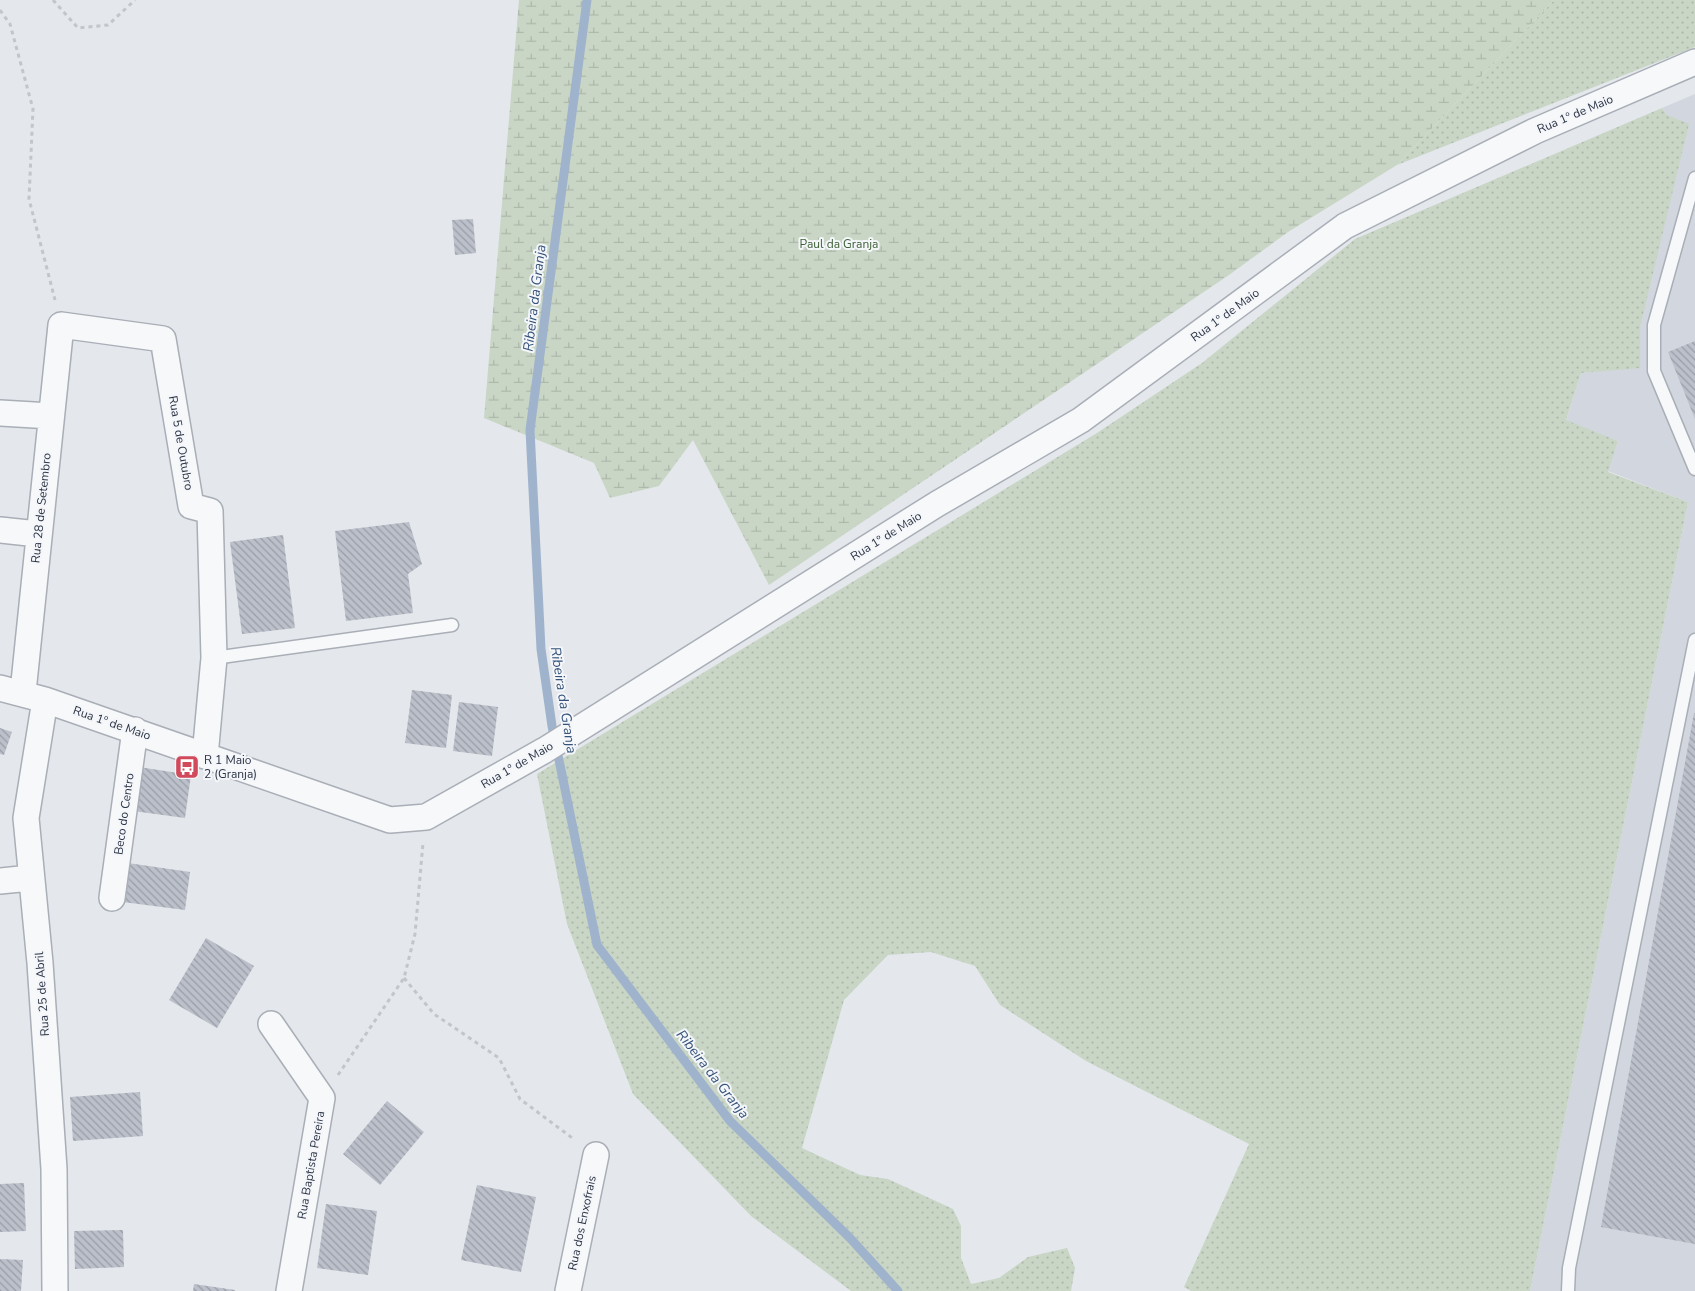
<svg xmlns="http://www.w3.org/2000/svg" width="1695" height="1291" font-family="'Nunito Sans',sans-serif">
  <defs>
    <pattern id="green-dots" width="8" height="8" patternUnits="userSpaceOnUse" patternTransform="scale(1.25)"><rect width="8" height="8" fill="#c9d6c5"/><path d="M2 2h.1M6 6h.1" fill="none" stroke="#adb8ab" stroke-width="1.8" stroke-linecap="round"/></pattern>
    <pattern id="wetland-marsh" width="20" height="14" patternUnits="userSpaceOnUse" patternTransform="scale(1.25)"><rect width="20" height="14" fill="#c9d6c5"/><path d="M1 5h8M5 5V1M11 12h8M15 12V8" fill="none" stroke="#adb8ab"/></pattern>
    <pattern id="building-back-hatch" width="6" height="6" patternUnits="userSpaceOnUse" patternTransform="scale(1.25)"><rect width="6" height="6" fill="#bbc0ca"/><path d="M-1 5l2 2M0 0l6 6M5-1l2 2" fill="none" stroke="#989da6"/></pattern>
  </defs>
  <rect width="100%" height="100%" fill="#e4e7ec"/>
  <!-- built -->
  <path fill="#d2d6de" d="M1695,94v1197h-165l158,-789 -80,-31 10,-30 -52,-20 15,-48 59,-6v-40l27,-212 -5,-7z"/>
  <!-- green -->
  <path fill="url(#green-dots)" d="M1554,0h141v47l-298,118z
    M1662,108l5,7 22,9 -49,203v41l-59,5 -15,47 52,21 -10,31 80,30 -158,789h-339l-7,-4 65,-143 -163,-83 -86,-56 -25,-39 -44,-14 -43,3 -44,45 -42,148 58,27 28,4 65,30 8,17v32l10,26 28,-6 29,-21 39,-9 8,20 -4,23h-220l-100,-75 -118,-122 -66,-170 -30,-150 560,-341 105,-70 153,-124z"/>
  <!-- wetland -->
  <path fill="url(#wetland-marsh)" d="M519,0h1035l-157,165 -109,67 -59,43 -460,310 -76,-145 -34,46 -49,12 -16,-35 -110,-45z"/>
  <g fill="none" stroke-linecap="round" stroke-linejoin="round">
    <!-- stream -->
    <path stroke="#9fb4cc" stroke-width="9" d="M587,0l-57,430 11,219 11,77 45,219 133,176 120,117 48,53"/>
  </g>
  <!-- building -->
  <path fill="url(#building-back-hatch)" d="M473,219l3,34 -21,2 -3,-35z
    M1695,341v78l-27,-67z
    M409,522l13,42 -14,10 5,39 -67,8 -11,-90z
    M283,535l12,93 -53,6 -12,-92z
    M412,690l40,5 -6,53 -41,-5z
    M459,702l39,5 -6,49 -39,-5z
    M1694,713h1v531l-94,-17z
    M0,728l12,4 -8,23 -4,-1z
    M139,767l52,8 -6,43 -52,-7z
    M121,862l69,10 -5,38 -70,-9z
    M206,938l48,28 -37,62 -48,-28z
    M140,1092l3,44 -70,5 -3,-44z
    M387,1101l37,31 -44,53 -37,-31z
    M24,1183l2,48 -26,1v-48z
    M477,1185l59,12 -15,75 -60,-12z
    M326,1204l51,7 -9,64 -51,-7z
    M123,1230l1,37 -49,2 -1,-38z
    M0,1259l23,1 -2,31h-21z
    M194,1284l41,6v1h-42z"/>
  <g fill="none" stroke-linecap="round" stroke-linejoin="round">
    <defs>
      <path id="lane" d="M1695,178l-41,147v46l41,98
        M214,658l238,-33
        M1568,1291l1,-23 126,-628"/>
      <path id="street" d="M0,413l51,3
        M0,530l38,4
        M0,688l45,12 345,120 36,-3 119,-67 392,-246 144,-84 264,-194 190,-95 160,-69
        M23,692l38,-367 102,14 28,167 19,5 4,147 -9,98
        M45,700l-19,118 14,145 14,206 1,122
        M0,881l30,-3
        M112,898l23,-168
        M271,1024l51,74 -33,193
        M568,1291l28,-136"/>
    </defs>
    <!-- lane casing -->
    <use href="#lane" stroke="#a9aeb7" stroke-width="15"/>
    <!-- street casing -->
    <use href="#street" stroke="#a9aeb7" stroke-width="28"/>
    <!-- path -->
    <path stroke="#c2c5cb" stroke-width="3" stroke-dasharray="4 4" stroke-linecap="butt" d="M53,0l25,28 30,-3 27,-25
      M0,10l10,14 23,85 -4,90 26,101
      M404,978l30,36 65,44 21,41 55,41
      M338,1075l66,-97 11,-44 8,-91"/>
    <!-- lane -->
    <use href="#lane" stroke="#f7f8fa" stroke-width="12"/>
    <!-- street -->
    <use href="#street" stroke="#f7f8fa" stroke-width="25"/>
  </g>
  <!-- icons -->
  <defs>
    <symbol id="bus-square" viewBox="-11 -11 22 22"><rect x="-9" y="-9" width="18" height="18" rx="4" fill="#d1495b" stroke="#f4f6f9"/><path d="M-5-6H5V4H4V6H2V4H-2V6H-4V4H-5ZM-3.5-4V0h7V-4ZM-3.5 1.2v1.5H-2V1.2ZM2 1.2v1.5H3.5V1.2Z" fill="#fff"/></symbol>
  </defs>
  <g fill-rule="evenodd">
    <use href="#bus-square" x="173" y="753" width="28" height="28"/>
  </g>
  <g text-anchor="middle" stroke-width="4" stroke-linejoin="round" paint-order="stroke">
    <!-- street labels -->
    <g font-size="12" fill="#2b3445" stroke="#f4f6f9">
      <text transform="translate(1575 114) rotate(-23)" y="4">Rua 1º de Maio</text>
      <text transform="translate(1225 315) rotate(-36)" y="4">Rua 1º de Maio</text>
      <text transform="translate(181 443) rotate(80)" y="4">Rua 5 de Outubro</text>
      <text transform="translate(41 508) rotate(-84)" y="4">Rua 28 de Setembro</text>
      <text transform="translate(886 536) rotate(-32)" y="4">Rua 1º de Maio</text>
      <text transform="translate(112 723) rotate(19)" y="4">Rua 1º de Maio</text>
      <text transform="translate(517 765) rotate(-30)" y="4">Rua 1º de Maio</text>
      <text transform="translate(124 814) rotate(-82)" y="4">Beco do Centro</text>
      <text transform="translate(42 994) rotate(-94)" y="4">Rua 25 de Abril</text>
      <text transform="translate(311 1165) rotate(-80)" y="4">Rua Baptista Pereira</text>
      <text transform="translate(582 1223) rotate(-78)" y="4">Rua dos Enxofrais</text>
    </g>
    <!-- park labels -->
    <g font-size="12" fill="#3f6138" stroke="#f4f6f9">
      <text x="839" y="248">Paul da Granja</text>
    </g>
    <!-- poi labels -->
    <g font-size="12" fill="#2b3445" stroke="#f4f6f9" text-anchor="start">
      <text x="204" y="764">R 1 Maio<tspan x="204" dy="14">2 (Granja)</tspan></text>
    </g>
    <!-- water labels -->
    <g font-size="14" font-style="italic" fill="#34527a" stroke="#f4f6f9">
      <text transform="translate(534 298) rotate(-83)" y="5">Ribeira da Granja</text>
      <text transform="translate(564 700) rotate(81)" y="5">Ribeira da Granja</text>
      <text transform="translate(713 1074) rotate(52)" y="5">Ribeira da Granja</text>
    </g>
  </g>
</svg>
